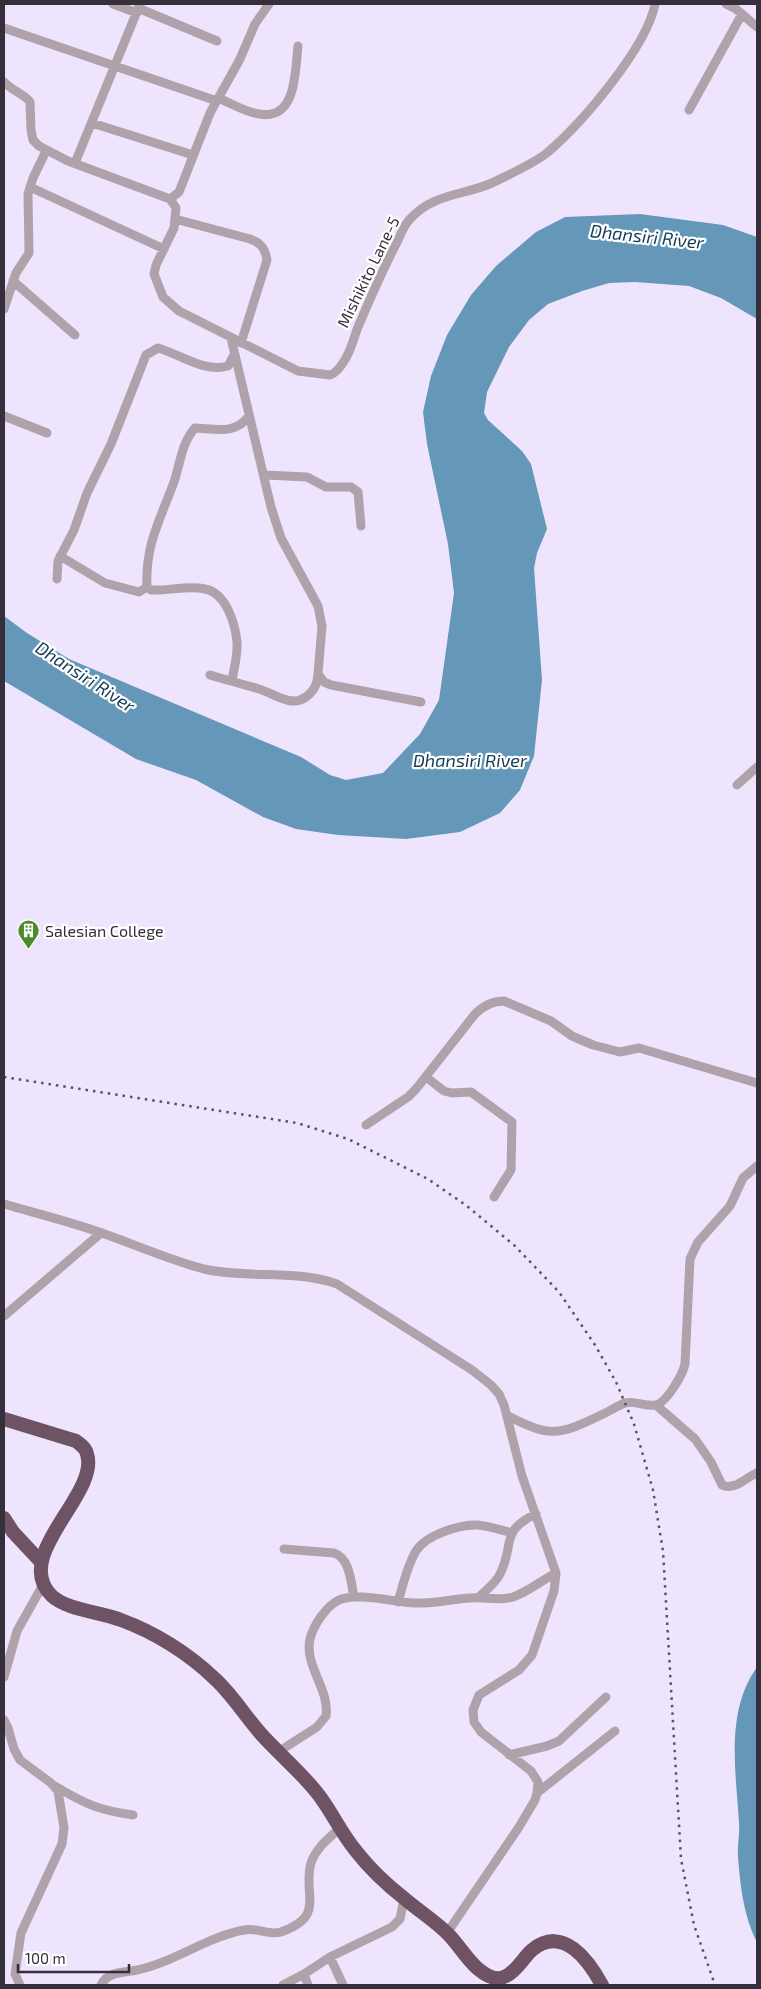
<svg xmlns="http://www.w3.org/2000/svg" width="761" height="1989" font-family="'Exo 2',sans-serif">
  <rect width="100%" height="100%" fill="#efe4fd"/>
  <!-- water -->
  <path fill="#6597b8" d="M640,214l83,11 34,12v82l-36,-21 -32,-12 -54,-4 -26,1 -27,8 -34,13 -19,16 -20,27 -22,45 -3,21 4,7 34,31 9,13 16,65 -10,24 -3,15 8,112 -8,76 -14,34 -20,23 -40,19 -54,7 -68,-4 -42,-6 -33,-12 -67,-37 -60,-21 -132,-78v-65l23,17 42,26 232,98 29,18 16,5 37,-7 37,-39 19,-34 15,-107 -6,-49 -21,-100 -4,-32 8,-36 16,-41 24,-40 25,-29 40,-34 29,-15z
    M757,1667v275c-13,-24 -17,-58 -19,-85 -1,-11 2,-23 1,-34 -3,-52 -14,-111 18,-156z"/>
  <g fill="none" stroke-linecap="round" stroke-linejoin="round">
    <!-- minor -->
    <path stroke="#b0a2ab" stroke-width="9" d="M113,4l24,9
      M726,4l10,5 21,18
      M138,8l79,33
      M4,28l213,73
      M4,82c8,9 21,12 26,20l1,28 2,10 6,6 29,15 102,38 6,9 -2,20 -18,37 -2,9 9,23 16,14 119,60 32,4c7,-2 14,-13 17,-19 5,-9 7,-19 11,-29 11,-26 23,-53 36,-79 6,-10 8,-21 16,-29 24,-26 52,-23 82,-36 14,-7 45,-21 56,-31 34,-29 99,-105 107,-148
      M218,98c13,5 27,14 41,16 38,7 36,-43 39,-68
      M689,110l53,-96
      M92,123l101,32
      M75,163l65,-159
      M30,187l134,62
      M170,199l9,-7 31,-79 30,-54 15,-35 14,-20
      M175,219l75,20c11,4 15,9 17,21l-26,83
      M13,281l62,54
      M4,309l12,-36 13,-20 -1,-59 5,-16 13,-27
      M231,338l40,169 10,31 37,68 4,20 -4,48 6,8 7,3 90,17
      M4,416l43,17
      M265,475l42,2 19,10h25l7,5 3,34
      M60,556l45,27 34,9 8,-5
      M57,579l1,-18 16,-31 13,-37 24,-49 35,-89 12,-7c22,6 46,25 70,18l6,-11
      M210,675c16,5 33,9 49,14 14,4 32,19 47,8 8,-6 11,-12 12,-23
      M232,681c2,-13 6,-27 5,-39 -2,-19 -11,-49 -32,-53 -17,-4 -36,2 -54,1l-4,-3c-2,-42 13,-67 27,-105 6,-18 8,-40 21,-54 21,1 40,7 54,-12
      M737,785l20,-18
      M426,1077l18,14 8,2 19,-1 41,30 -1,48 -17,27
      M366,1125l42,-28 8,-8 59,-75c8,-8 18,-13 29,-13l47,20 21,15 21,9 27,7 19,-4 118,35
      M4,1204c31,9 64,17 95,28 35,12 70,28 105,37 44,10 90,0 133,15l135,86 19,15 8,9 5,11 18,71 34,97 -2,18 -22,64 -13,15 -40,25 -6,15 1,12 7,10 50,39 7,11 -1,11 -2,7 -16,27 -72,106
      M4,1316l97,-83
      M656,1405l39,34 16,23 11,23c13,6 24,-8 35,-12
      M508,1416c42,21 50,20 93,-1 7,-3 16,-9 24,-12 10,-3 20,4 30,2 11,-1 28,-31 30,-41l5,-105 8,-17 32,-36 13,-28 14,-12
      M284,1549l50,4c16,5 17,30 20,44
      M479,1597c7,-7 17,-14 21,-23 15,-29 -1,-43 36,-60
      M398,1602c5,-17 9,-36 18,-51 10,-16 44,-27 62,-26 11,1 23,5 34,8
      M4,1677l13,-46 27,-48
      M4,1720l4,8 6,21 6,11 31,23 7,8 6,37 -2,16 -41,89 -6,41 5,11
      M278,1752l39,-25 9,-11c4,-27 -22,-50 -16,-77 3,-13 16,-33 29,-39 15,-8 57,2 75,3 19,1 38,-4 57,-5 14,-1 29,3 42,-1 15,-5 29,-17 43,-24
      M509,1755l38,-9 12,-5 47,-44
      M55,1786c30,18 43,24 78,29
      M537,1793l78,-62
      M330,1957l13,28
      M304,1974l4,11
      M101,1985c7,-14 22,-12 36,-15 38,-8 69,-33 107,-40 13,-3 24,6 37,2 46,-16 21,-38 30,-69 5,-15 17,-24 28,-34
      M283,1985l21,-11 26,-17 62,-30 8,-8 4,-20"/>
    <!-- highway -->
    <path stroke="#6d5364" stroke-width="14" d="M4,1419l72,22c5,4 10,7 11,13 13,40 -77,102 -35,142 15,14 49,16 69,24 33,12 67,33 93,58 18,16 31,38 47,56 18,20 40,38 57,60 14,18 23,39 38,57 14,18 31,34 49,48 14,12 30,22 43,35 10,10 18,24 29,34 8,7 19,14 29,8 11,-5 17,-18 26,-26 31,-26 57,11 70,35
      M4,1518l9,14 28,30"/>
    <!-- rail -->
    <path stroke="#595260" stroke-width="2.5" stroke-dasharray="2.5 5" stroke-linecap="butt" d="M4,1077l293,46 51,16 80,40 39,27 48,40 44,46 36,53 21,37 18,42 19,66 10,61 18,308 13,66 21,60"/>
  </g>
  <!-- icons -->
  <defs>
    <symbol id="building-pin" viewBox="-11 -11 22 30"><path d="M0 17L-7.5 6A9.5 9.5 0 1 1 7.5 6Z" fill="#4c8b2c" stroke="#fff"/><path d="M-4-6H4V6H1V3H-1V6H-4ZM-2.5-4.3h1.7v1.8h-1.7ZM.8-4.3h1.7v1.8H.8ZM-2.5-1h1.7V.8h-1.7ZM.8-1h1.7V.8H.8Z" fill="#fff"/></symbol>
  </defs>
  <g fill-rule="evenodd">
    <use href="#building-pin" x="16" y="918" width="25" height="34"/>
  </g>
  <g text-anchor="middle" stroke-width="4.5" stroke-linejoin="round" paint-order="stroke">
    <!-- street labels -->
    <g font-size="16" fill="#352f3b" stroke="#fff">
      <text transform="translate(368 272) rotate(-64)" y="6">Mishikito Lane-5</text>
    </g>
    <!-- poi labels -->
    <g font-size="16" fill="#352f3b" stroke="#fff" text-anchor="start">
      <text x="45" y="937">Salesian College</text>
    </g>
    <!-- water labels -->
    <g font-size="18" font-style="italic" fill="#123c54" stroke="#fff">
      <text transform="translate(647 237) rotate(6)" y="6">Dhansiri River</text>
      <text transform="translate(85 677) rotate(33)" y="6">Dhansiri River</text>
      <text x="470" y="767">Dhansiri River</text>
    </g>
  </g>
  <!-- border -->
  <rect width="761" height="1989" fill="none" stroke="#352f3b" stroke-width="10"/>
  <!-- scale -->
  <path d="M18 1964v8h111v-8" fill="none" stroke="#352f3b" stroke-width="2.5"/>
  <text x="25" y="1964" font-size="15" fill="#352f3b" stroke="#ffffff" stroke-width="4" paint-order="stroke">100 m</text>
</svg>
